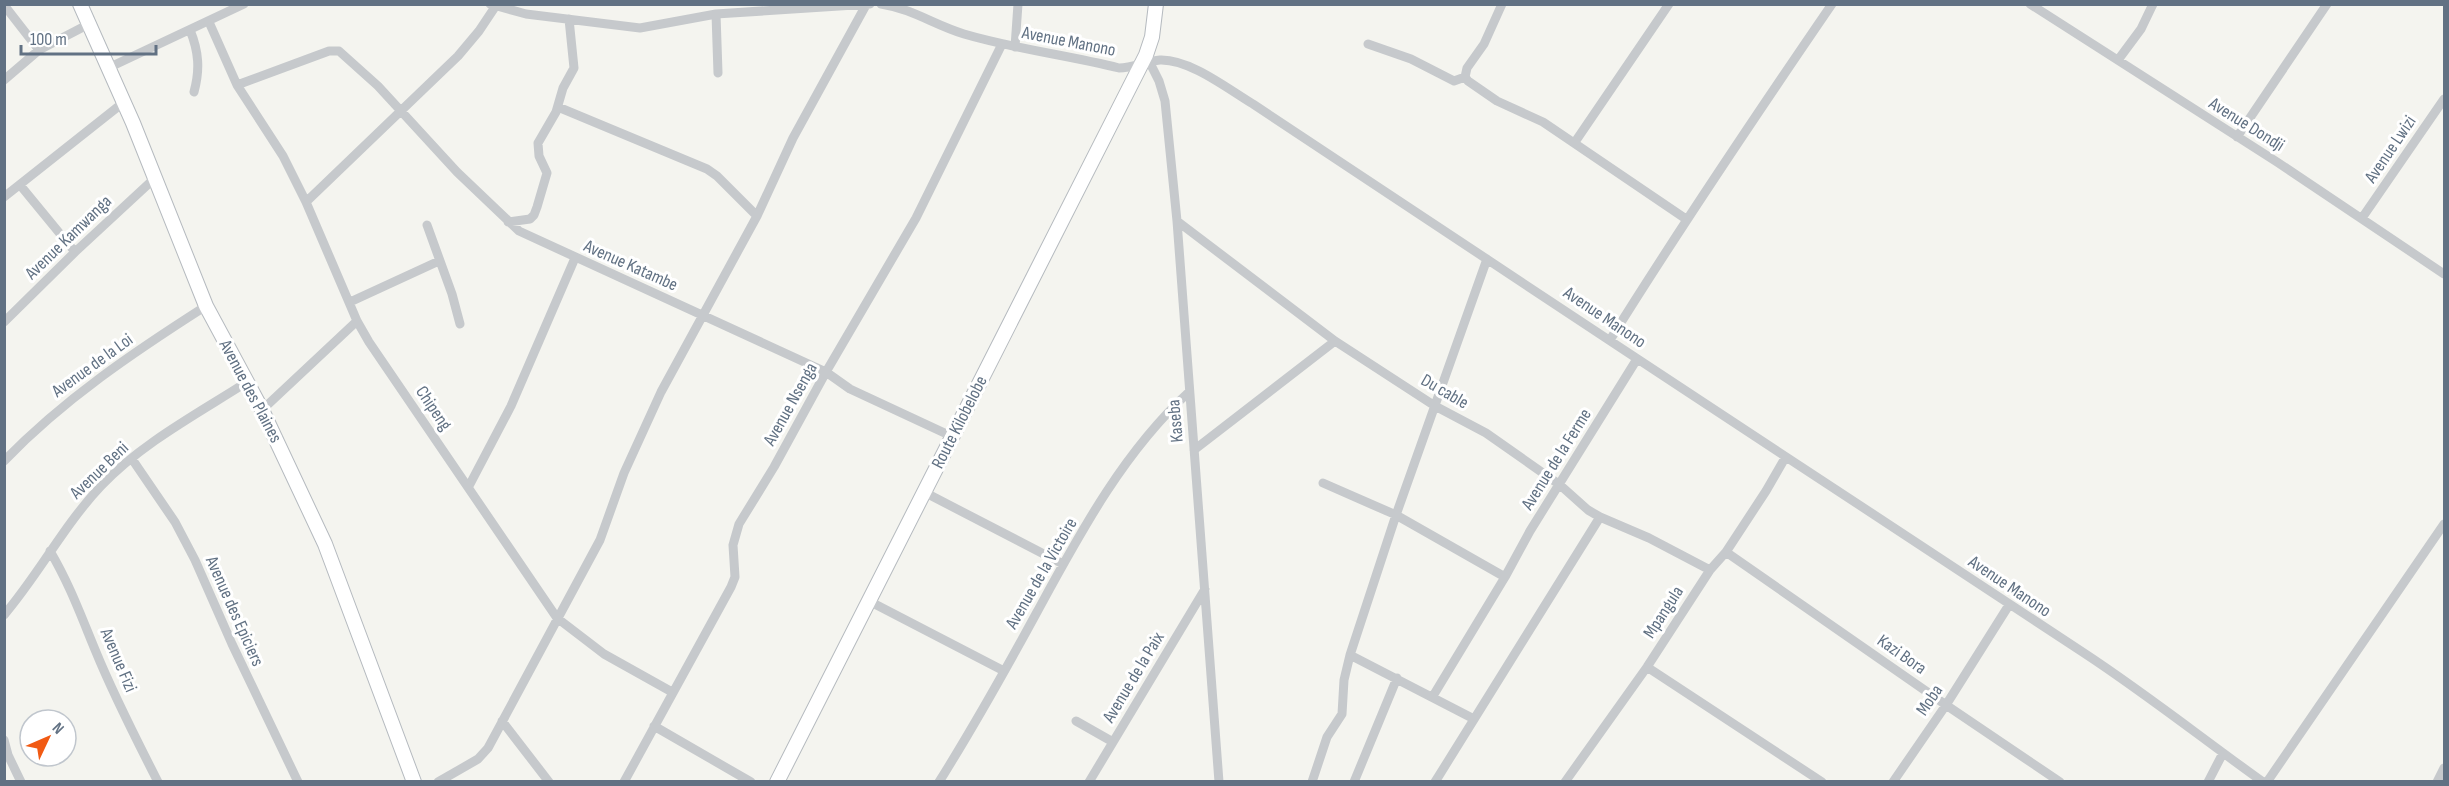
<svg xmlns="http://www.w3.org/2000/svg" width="2449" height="786" font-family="'Sofia Sans Condensed',sans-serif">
  <rect width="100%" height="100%" fill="#f4f4ef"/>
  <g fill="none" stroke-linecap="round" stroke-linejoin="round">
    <defs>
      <path id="secondary" d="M80,4l53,119 73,183 56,104 63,134 89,238
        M777,782l369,-727 6,-18 4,-33"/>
    </defs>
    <!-- secondary casing -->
    <use href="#secondary" stroke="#b5babf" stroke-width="16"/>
    <!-- street -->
    <path stroke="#c6c9cc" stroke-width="9" d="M490,4l36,10 114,14 76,-14 154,-10
      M881,4c32,5 53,21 83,30 51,15 103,21 155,34 14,0 27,-7 41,-8 30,-1 68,29 93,44 276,184 554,367 831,549 61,40 119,86 179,129
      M1502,4l-18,40 -17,24 -2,9 3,4 29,20 46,21 143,97
      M2030,4l247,158 167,112
      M4,5l35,45
      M716,14l2,59
      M209,22l28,63 46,71 23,46 51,119 12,21 188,276 47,36 68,38
      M190,30c9,22 10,40 4,62
      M1368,44l43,15 43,22 11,-4
      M1015,47l3,-43
      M2118,60l23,-31 12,-25
      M1149,61l10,20 6,20 12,120 42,561
      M108,68l136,-64
      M4,80l35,-30 50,-26
      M237,85l92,-34h10l39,35 79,86 62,59 307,141 24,17 101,47
      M558,107l149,62 10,7 40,40
      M2237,137l90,-133
      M1575,142l94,-138
      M20,185l55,67
      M4,197l120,-95
      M306,202l152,-146 21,-25 16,-24
      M2362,218l82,-119
      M1177,221l158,120 100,65 51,27 74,52 28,25 12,7 49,21 61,32
      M508,222l22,-3 4,-4 3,-8 10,-34 -8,-17 -1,-13 18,-31 7,-24 11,-20 -5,-49
      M427,225l25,69 8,30
      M350,302l89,-41
      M4,322l71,-70 81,-75
      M1610,340c71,-114 146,-225 222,-336
      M262,410l95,-89
      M1194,450l141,-109
      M132,459l43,63 20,38 37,84 66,138
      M4,461c60,-62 130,-109 202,-155
      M1323,483l73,32 109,62
      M469,486l42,-80 64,-148
      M924,492l139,72
      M50,551c20,34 31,65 46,101 18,44 40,87 62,130
      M1726,552l220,153 114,77
      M867,600l137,71
      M4,615c35,-41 60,-90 97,-129 41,-43 96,-72 146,-104
      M1350,655l124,64
      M1647,667l175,115
      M1433,696l72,-119 25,-46 107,-172
      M502,721l47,61
      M1076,721l37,21
      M654,726l97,56
      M4,740l4,15 13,27
      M438,782l40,-23 10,-11 112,-208 24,-67 37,-81 96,-176 36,-78 73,-133
      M624,782l107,-195 4,-10 -2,-32 6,-21 35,-57 52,-95 90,-154 86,-174
      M939,782c35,-56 67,-113 98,-170 42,-77 86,-160 152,-220
      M1089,782l116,-193
      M1312,782l15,-45 15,-23 2,-34 6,-25 46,-140 91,-256
      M1354,782l43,-104
      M1435,782l165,-265
      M1565,782l82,-115 63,-97 16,-18 40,-61 19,-33
      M1893,782l53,-77 63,-100
      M2208,782l15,-29
      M2267,782l177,-258
      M2437,782l7,-14"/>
    <!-- secondary -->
    <use href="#secondary" stroke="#fff" stroke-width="14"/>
  </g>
  <g text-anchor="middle" stroke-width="6" stroke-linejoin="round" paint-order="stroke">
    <!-- street labels -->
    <g font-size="18" fill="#617183" stroke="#fff">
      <text transform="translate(1069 41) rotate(11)" y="6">Avenue Manono</text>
      <text transform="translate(2247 124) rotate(32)" y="6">Avenue Dondji</text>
      <text transform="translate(2390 149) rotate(-56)" y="6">Avenue Lwizi</text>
      <text transform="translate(68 237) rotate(-44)" y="6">Avenue Kamwanga</text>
      <text transform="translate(631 265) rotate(24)" y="6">Avenue Katambe</text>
      <text transform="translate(1605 317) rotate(34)" y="6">Avenue Manono</text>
      <text transform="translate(92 365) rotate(-36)" y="6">Avenue de la Loi</text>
      <text transform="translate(251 391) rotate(62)" y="6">Avenue des Plaines</text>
      <text transform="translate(1445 391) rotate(30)" y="6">Du cable</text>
      <text transform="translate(790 404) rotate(-61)" y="6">Avenue Nsenga</text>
      <text transform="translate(434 408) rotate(56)" y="6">Chipeng</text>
      <text transform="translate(1175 421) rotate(-95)" y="6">Kaseba</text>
      <text transform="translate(959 422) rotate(-63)" y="6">Route Kilobelobe</text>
      <text transform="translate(1556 459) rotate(-58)" y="6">Avenue de la Ferme</text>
      <text transform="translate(99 470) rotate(-44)" y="6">Avenue Beni</text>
      <text transform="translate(1041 573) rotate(-60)" y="6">Avenue de la Victoire</text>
      <text transform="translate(2010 586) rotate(34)" y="6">Avenue Manono</text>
      <text transform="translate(235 611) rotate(66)" y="6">Avenue des Epiciers</text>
      <text transform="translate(1663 612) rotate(-57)" y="6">Mpangula</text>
      <text transform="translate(1902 654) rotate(35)" y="6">Kazi Bora</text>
      <text transform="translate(119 660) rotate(67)" y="6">Avenue Fizi</text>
      <text transform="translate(1133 677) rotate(-59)" y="6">Avenue de la Paix</text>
      <text transform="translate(1929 700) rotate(-56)" y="6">Moba</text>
    </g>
  </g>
  <!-- border -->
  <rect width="2449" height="786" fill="none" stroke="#617183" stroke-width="12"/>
  <!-- north arrow -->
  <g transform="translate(48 738) rotate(46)"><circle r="28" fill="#ffffff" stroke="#c0c6cd" stroke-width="1.5"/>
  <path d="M0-4.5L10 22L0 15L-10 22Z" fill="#f15a13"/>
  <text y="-9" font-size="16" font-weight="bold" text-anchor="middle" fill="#617183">N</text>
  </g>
  <!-- scale -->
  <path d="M21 45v9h135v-9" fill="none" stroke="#617183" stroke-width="3"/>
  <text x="30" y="45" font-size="18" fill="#617183" stroke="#ffffff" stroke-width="4.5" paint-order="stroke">100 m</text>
</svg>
